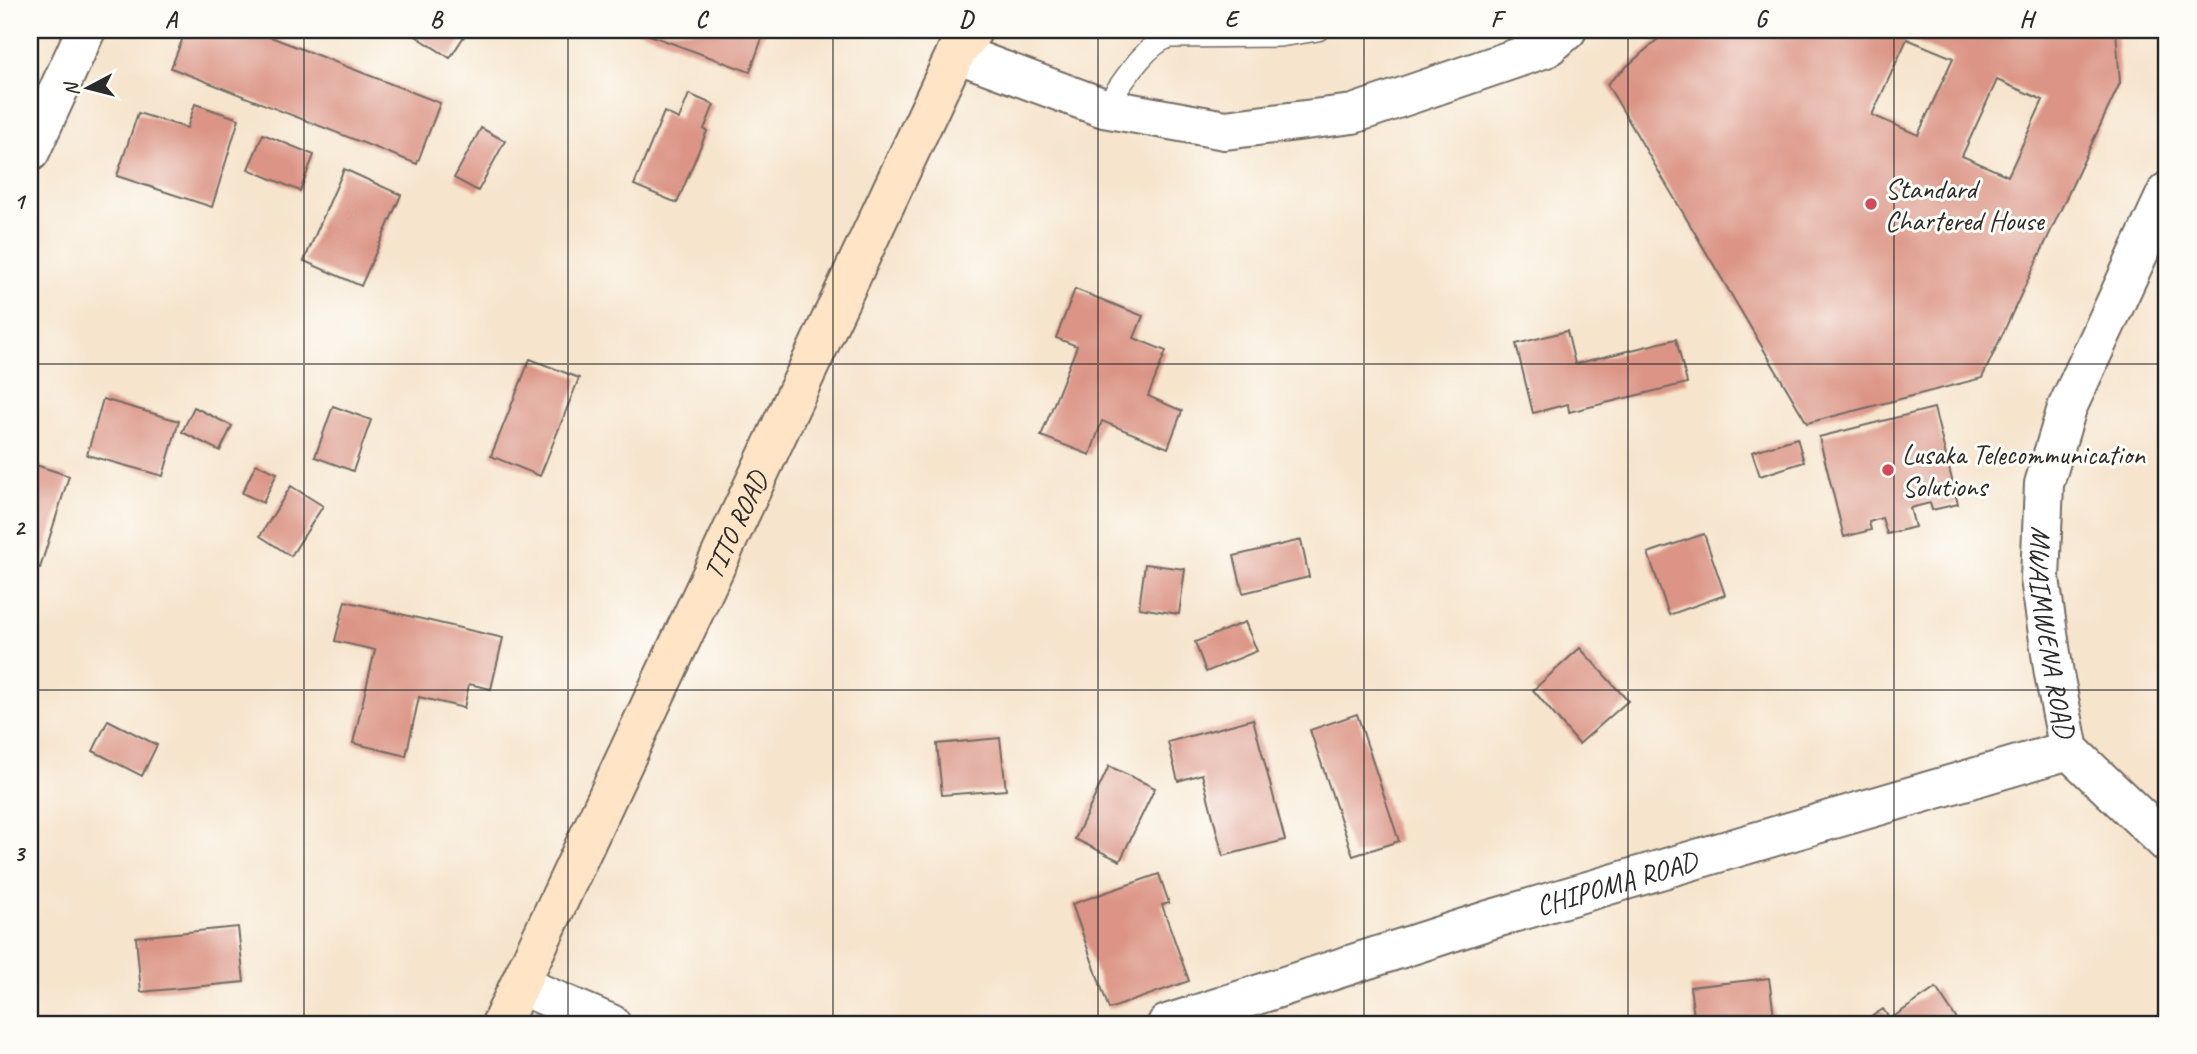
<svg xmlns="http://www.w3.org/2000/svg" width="2197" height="1054" font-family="Caveat,sans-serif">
  <rect width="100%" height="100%" fill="#fdfcf7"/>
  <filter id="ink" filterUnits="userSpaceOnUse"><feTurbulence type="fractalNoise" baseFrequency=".0143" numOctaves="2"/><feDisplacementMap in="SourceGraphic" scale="14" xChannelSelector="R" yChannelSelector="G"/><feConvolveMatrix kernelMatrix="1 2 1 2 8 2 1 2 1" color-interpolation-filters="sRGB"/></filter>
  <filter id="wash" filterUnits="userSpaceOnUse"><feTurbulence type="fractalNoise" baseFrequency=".00686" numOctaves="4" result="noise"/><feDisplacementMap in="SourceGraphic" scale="28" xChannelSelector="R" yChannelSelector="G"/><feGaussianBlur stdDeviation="1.57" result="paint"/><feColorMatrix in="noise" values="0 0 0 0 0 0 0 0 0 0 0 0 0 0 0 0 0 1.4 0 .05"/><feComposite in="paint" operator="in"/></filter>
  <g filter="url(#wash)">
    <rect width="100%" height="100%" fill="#f6e4cc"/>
    <g id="blocks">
      <!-- building -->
      <path fill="#db9485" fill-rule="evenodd" d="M186,30h67l187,73 -23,61 -246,-96z
        M417,30h51l-18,28 -36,-23z
        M636,30h129l-15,42z
        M1668,30h448l4,53 -138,295 -175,45 -200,-339zM1907,39l46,19 -35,77 -46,-20zM1997,80l46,20 -35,76 -46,-20z
        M689,94l25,11 -10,24 3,2 -30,72 -43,-18 30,-73 15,7z
        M195,104l44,15 -27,88 -95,-31 21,-63 49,15z
        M481,128l24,13 -27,50 -24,-13z
        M263,134l51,21 -14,36 -52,-22z
        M344,169l57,26 -40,91 -57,-25z
        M1075,289l68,27 -9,22 32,13 -18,45 34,15 -14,37 -66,-27 -12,34 -49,-19 36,-90 -21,-8z
        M1567,331l8,33 101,-25 11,44 -118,29 -1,-8 -35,9 -17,-69z
        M530,359l49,19 -39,98 -49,-20z
        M103,399l76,22 -16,55 -76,-21z
        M333,406l38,14 -18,51 -38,-14z
        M194,407l38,19 -12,25 -38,-19z
        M1934,408l24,96 -26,6 -2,-7 -20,5 5,19 -28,7 -5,-16 -13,4 2,8 -27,7 -25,-100z
        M1797,438l7,24 -44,14 -8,-24z
        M30,463l39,13 -29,92 -10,-3z
        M256,464l21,9 -14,30 -21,-10z
        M291,486l32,20 -32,50 -31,-20z
        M1704,534l21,61 -56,20 -21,-62z
        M1301,540l8,37 -66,16 -9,-37z
        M1145,564l40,5 -6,45 -40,-6z
        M345,601l158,37 -12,51 -22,-5 -5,24 -45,-11 -13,59 -53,-13 22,-93 -40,-9z
        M1245,622l12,29 -51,21 -11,-30z
        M1580,648l48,53 -49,43 -46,-54z
        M1357,714l42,127 -46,15 -43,-126z
        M1253,719l32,121 -62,16 -21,-82 -24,7 -10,-39z
        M108,720l49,25 -15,31 -49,-25z
        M1000,738l6,52 -64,5 -5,-51z
        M1109,766l46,22 -35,73 -45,-22z
        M1159,874l10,29 -7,2 27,76 -80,28 -37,-105z
        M238,927l6,55 -103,10 -5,-55z
        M1769,978l6,46h-80l-5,-37z
        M1936,988l24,36h-93l-2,-3 18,-12 7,10z"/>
    </g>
  </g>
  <g filter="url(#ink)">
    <use href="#blocks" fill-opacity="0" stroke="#726c63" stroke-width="2"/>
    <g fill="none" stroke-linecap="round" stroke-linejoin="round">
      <defs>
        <path id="service" d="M1104,108c17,-22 39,-62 65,-71l111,-1 38,-6"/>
        <g id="minor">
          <path d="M956,53l148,55 121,22 128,-16 193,-66 21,-18"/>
          <path d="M30,152l56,-122"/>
          <path id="s1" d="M2167,192l-100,216 -23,76 -4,95 14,95 15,76 98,93"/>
          <path d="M520,985l91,39"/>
          <path id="s2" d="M1167,1024l322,-104 580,-170"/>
        </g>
        <g id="secondary">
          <path id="s3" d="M501,1024l455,-971 17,-23"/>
        </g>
      </defs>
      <!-- service casing -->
      <use href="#service" stroke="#726c63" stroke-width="24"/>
      <!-- minor casing -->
      <use href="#minor" stroke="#726c63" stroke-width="42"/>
      <!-- secondary casing -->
      <use href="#secondary" stroke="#726c63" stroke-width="42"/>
      <!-- service -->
      <use href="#service" stroke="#fff" stroke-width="21"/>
      <!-- minor -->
      <use href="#minor" stroke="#fff" stroke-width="38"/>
      <!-- secondary -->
      <use href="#secondary" stroke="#ffe4c6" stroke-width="38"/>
    </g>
  </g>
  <!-- grid -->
  <path fill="none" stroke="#2b2b2b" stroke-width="2" stroke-opacity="0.55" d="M304,30v994M568,30v994M833,30v994M1098,30v994M1364,30v994M1628,30v994M1894,30v994M30,364h2137M30,690h2137"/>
  <!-- markers -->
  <g fill="#d1495b" stroke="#fdfcf7" stroke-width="2.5">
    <circle cx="1871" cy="204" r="7"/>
    <circle cx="1888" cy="470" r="7"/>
  </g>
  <g text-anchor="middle" stroke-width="6" stroke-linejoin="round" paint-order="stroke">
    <!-- poi labels -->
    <g font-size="28" fill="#2b2b2b" stroke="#fdfcf7" text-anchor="start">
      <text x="1885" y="198">Standard<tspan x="1885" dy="32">Chartered House</tspan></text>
      <text x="1902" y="464">Lusaka Telecommunication<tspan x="1902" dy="32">Solutions</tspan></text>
    </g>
    <!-- street labels -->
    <g font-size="28" fill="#2b2b2b" stroke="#fdfcf7">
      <text dy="10" stroke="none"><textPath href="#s3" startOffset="551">TITO ROAD</textPath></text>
      <text dy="10" stroke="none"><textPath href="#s1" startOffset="466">MWAIMWENA ROAD</textPath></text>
      <text dy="10" stroke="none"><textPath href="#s2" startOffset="471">CHIPOMA ROAD</textPath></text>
    </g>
  </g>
  <!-- margin -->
  <rect width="2197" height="1054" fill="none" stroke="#fdfcf7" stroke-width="77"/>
  <!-- north arrow -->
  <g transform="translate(88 88) rotate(263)" stroke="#fdfcf7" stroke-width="5" paint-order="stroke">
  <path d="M0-5L12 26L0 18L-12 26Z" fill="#2b2b2b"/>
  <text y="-10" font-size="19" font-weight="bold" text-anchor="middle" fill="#2b2b2b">N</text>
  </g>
  <rect x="38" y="38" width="2120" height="978" fill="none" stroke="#2b2b2b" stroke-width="2.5"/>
  <g font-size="23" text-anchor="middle" font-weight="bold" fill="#2b2b2b">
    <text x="171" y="27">A</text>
    <text x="436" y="27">B</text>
    <text x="701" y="27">C</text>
    <text x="966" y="27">D</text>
    <text x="1231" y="27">E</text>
    <text x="1496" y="27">F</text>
    <text x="1761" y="27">G</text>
    <text x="2026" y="27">H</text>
    <text x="19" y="209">1</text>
    <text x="19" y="535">2</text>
    <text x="19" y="861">3</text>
  </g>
</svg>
